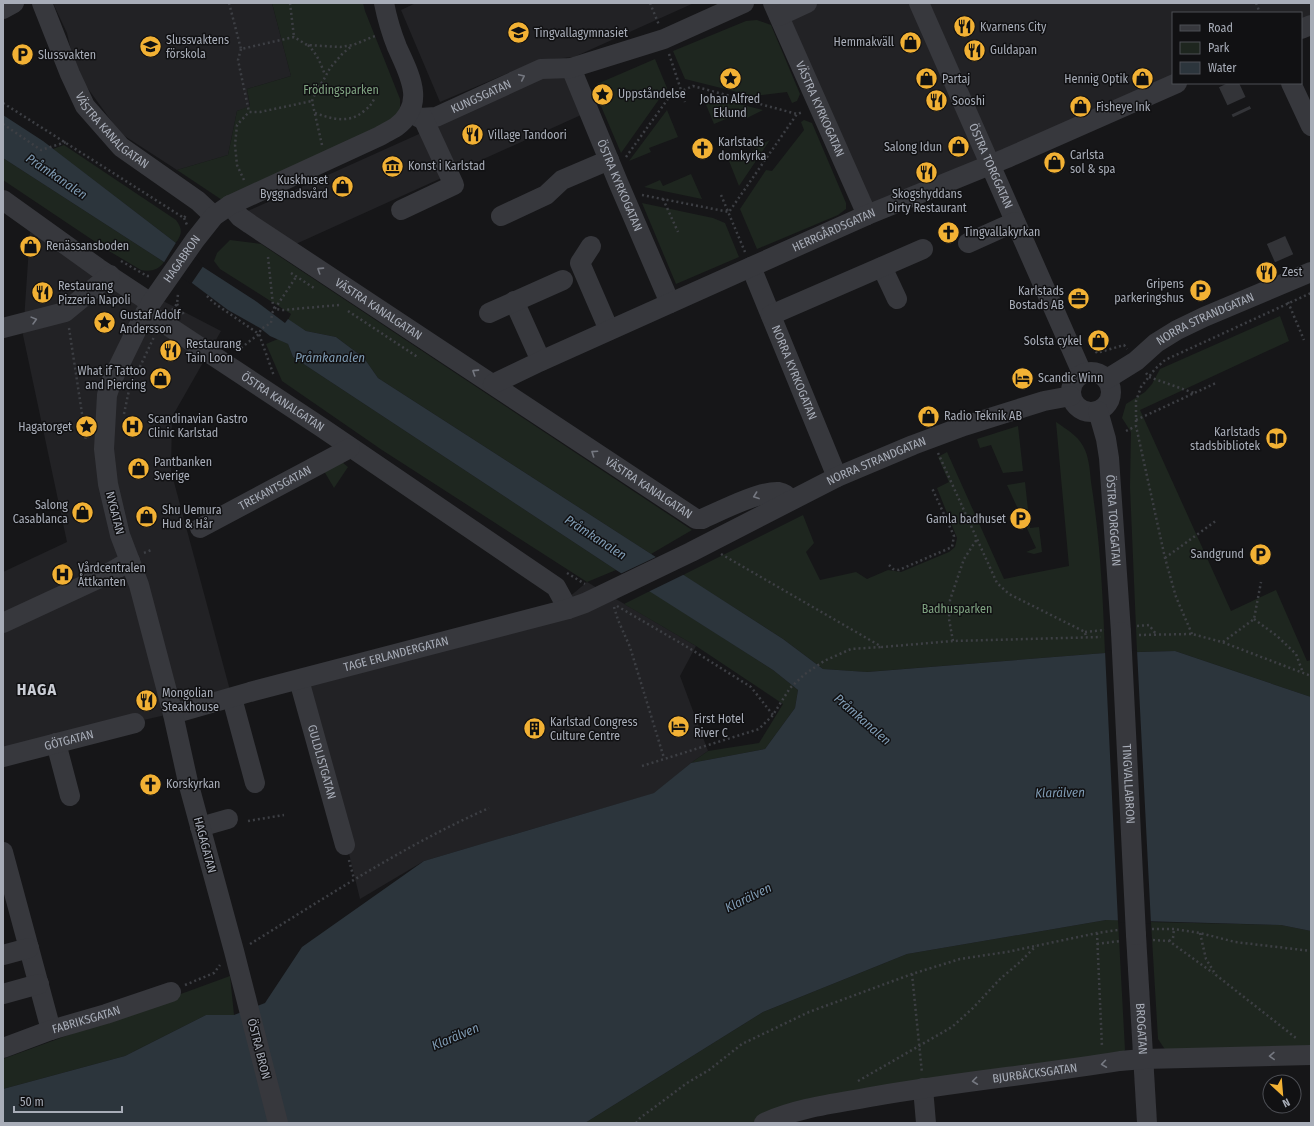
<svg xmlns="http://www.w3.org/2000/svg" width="1314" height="1126" font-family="'Fira Sans Condensed',sans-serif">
  <rect width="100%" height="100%" fill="#161618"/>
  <!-- built -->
  <path fill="#222225" d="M53,3h219l19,73 -44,13 3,18 -13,4 -9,44 -51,15 -57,-37 -44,-61 -9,-39z
    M416,3h278l-120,54 -35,3 -99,42 -39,-92z
    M775,3h536v15l-10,5v-10h-128v65l-305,134z
    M543,73l24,3 14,39 -294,133 -48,-33 180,-81z
    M30,232l191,99 -49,86 -1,54 60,223 -61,20 -167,38v-180l64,-30 -44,-207z
    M587,582l109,64 -16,30 28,75 -17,12 -36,30 -231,68 -64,38 -54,-223 256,-73z"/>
  <!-- green -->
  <path fill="#1e261f" d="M272,3h91l2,8 35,88v9l-7,13 -171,79 -45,-30 51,-15 9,-44 13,-5 -3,-17 44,-13z
    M757,20l14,5 29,69 -3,7 -5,2 -5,-11 -34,4 -68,-17 -12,-28 73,-30z
    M655,59l12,29 -46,65 -26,-61 2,-8z
    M702,95l61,15 -18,9 -3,-7 -28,12z
    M667,110l11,27 -29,11 2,4 -22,9z
    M804,120l8,3 34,80v6l-8,6 -81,34 -17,-40 26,-39 6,1 32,-41 -3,-8z
    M770,140l-31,46 -10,-25 27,-12 -1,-2z
    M64,145l112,75c7,10 6,13 0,23l-123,-94z
    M3,158l161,104c-6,8 -13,10 -23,8l-32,-19 -106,-71z
    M691,174l11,25 -58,-12 16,-7 3,6z
    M642,203l71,15 12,5 14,34 -63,27z
    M230,240l31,4 431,286 -41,24 -273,-176 -14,-20 -28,-21 -30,-6 -18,-11 3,-6 -71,-45 -6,-8 3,-8z
    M1280,316l9,25 -149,69 91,201 45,-21 31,71 4,-1v37l-136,-46 -38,1 -7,-165 1,-55 -9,-14 4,-14 19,-12 7,-8 8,-15z
    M278,339l10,5 5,13 323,213 -29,12 -205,-132 -100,-69 -16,-37z
    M1056,422c10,7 21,13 27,24 6,10 7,25 8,36 9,56 12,115 14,171l-239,19 -43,-3 -40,-30 -100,-64 120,-60 11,28 -8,9 14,28 36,-8 11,7 21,-9 13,2 48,-20 6,-5 2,-9 -20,-50 12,-6 -11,-25 9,-5 57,127 65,-13z
    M1018,426l5,45 -20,2 -12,-28 -11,3 -3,-9z
    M342,462l6,5 -14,21 -10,-17z
    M1025,482l5,46 9,-1 3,25 -8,2 -8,-2 10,-4 -29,-63z
    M650,591l123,79 25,20 -3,18 -30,41 -74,14 17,-12 51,-8 24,-39 -87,-58 -72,-42z
    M1106,920h12l7,130 -9,10 -361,63h-170l178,-111 144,-58z
    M1151,922l130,3 30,6v126l-143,-3 -10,-15z
    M230,976l4,39h-28l-81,41 -122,33v-30z"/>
  <!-- water -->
  <path fill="#2c353c" d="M3,115l40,26 133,102 27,24 54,35 28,21 3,-4 18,12 30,6 28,21 14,20 405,261 40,30 44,3 238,-19 70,-2 136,46v234l-30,-6 -175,-5 -199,34 -144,58 -178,111h-582v-34l122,-33 81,-41h28l31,-12 37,-56 122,-86 230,-68 37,-30 74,-14 30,-41 3,-18 -25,-20 -157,-100 -323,-213 -5,-13 -18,-8 -10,-8 -32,-18 -64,-48 -161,-104z"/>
  <!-- pier -->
  <path fill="#161618" d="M177,241l27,24 -13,19 -28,-20z
    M658,556l27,18 -37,18 -28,-18z
    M1137,650l14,274 -33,-2 -13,-271z"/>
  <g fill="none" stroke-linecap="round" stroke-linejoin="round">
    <!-- minor-tunnel -->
    <path stroke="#333438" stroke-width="20" stroke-dasharray="20 10" stroke-linecap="butt" d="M1228,83l14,30
      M1276,240l12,27"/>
    <!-- path -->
    <path stroke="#3d3f44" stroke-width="2.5" stroke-dasharray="2 3" stroke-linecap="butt" d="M229,3l12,46 53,-12 13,8 33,2 13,-2 22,-9
      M290,3l4,34
      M650,3l9,22
      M1256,3l4,10
      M308,45c9,9 13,19 17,30
      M241,49l-3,11 11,52
      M669,54l16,48
      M3,103l181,115 3,-4
      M315,113c17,6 34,11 49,-2 5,-4 8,-7 10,-12
      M3,124l38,26 25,-8
      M322,145l-10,-44 6,-14 5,-6 7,-13 13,-15 9,-7
      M626,157l44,-61 23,-10 104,28
      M244,180l-7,-15 -2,-20 2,-20 12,-13h11l52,-11
      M642,195l87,17 68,-98 6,-2
      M721,195l24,57
      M663,199l15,33
      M184,218l3,7
      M268,257l5,48 2,4 8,1 56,-5
      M121,261l26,15h3
      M291,273l23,15
      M207,296l7,7 45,31 15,42
      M1288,302l16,38
      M177,304l8,12
      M172,310l5,-6 1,-10
      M348,311l71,47
      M69,328l17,112
      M1089,344l8,9 27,-8 3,4
      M237,351l22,-17 2,-5 10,-6 1,-10 24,-36
      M1146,373l3,4 45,16
      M124,414l5,-24 25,-53
      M1136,420l80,-37
      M1126,431l10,-5
      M938,453l59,130 12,11 76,38 1,5
      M144,553l7,-3
      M721,554l161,93 71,-6 148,-4
      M1165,558l52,-38
      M889,565l4,4 6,1 53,-23 2,-11 -22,-48
      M567,573l18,11
      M617,606l72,42 62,39 22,28
      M614,607l4,13 12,27 34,111
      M1254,619l23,17 19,18 7,19
      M1137,626l12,-1 7,9
      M1085,632l20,-2
      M1192,634l-16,-37 -11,-39 -29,-132v-25l5,-14 14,-18 10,-9 146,-67
      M1139,635l53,-1 30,8 89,34
      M953,641l-4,-22 1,-19 14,-41 13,-20
      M1223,642l31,-23 7,-37
      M642,766l117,-37 14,-14 17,-27 15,-14 19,-13 27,-12 30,-2
      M248,821l36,-6
      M349,860l5,19
      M1152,929h22l26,4 35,9 76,9
      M1097,933l5,114
      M1200,933l6,26 10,16 80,63
      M1153,940l16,1 44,32
      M1169,941l4,-3 1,-9
      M250,944c78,-48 155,-99 239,-136
      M1097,944l23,-3
      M912,974l10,99
      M185,985l29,-12 6,-8
      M858,1081l94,-54 21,-19 27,-29 20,-17 16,-16
      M636,1123l4,-5 47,-35 22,-13 33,-26 67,-32 103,-38 48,-15 47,-7 90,-19 21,-3"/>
    <!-- minor -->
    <g stroke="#37383d" stroke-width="20">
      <path id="s1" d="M42,3l28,71 15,32 36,41 77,54 16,15"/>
      <path id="s2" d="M773,3l94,212"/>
      <path id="s3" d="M919,3l163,370"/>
      <path d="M3,9l11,-6"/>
      <path d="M779,16l28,-13"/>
      <path d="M1301,29l10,-4"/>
      <path id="s4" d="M571,68l47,114 52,121"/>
      <path d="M1291,83l20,43"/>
      <path id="s5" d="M409,112l11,6 16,-1 105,-48 30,-1 93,-29 80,-36"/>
      <path d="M3,200l95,68 53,35"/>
      <path id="s6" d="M230,205l10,12 10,7 446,295h6c18,-8 59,-29 77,-27 6,1 9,4 12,8"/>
      <path d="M401,210l53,-25 -31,-67"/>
      <path d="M501,216l45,-21 16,-15 47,-20"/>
      <path d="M968,243l47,-21"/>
      <path d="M591,246l-11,17 29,67"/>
      <path id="s7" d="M751,267l86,210"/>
      <path d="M882,267l15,32"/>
      <path d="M514,301l27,60"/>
      <path id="s8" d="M145,313l17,9 159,105 235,160 12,22"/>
      <path d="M489,313l74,-33"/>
      <path d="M771,315l152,-66"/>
      <path d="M3,328l62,-16 45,-37"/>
      <circle cx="1091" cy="392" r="20"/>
      <path id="s9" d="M1107,379l29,-18 20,-18 21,-13 27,-13 107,-45"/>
      <path id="s10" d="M493,384l48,-23 326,-146 140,-57 170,-75"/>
      <path id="s11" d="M1098,411l8,28 3,19 12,174"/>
      <path id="s12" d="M200,528l150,-80"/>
      <path d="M3,623l99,-46 28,-16"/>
      <path id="s13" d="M299,680l46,165"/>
      <path d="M232,698l23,85"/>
      <path id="s14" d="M173,714l77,-22 318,-83 17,-6 106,-51 146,-75 76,-32 51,-19 80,-25 27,-5"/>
      <path d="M56,743l14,53"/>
      <path id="s15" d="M3,757l132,-34"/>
      <path d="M200,827l28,-8"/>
      <path d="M3,852l48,178"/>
      <path id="s16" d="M1136,935l11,188"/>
      <path d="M3,955l26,-7"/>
      <path d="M3,994l36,-10"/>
      <path id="s17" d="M3,1048l48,-18 55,-16 65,-22"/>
      <path d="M923,1088l3,35"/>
      <path id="s18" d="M278,1123l-44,-172 -46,-169 -15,-68 -34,-129 -19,-50 -12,-51 -4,-35 3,-54 5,-15 24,-49 15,-28 44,-63 19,-24 16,-11 150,-69c5,-3 11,-6 16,-9 31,-23 13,-53 1,-80 -6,-15 -10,-29 -13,-44"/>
      <path id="s19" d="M764,1123c35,-16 75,-20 112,-27 81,-14 163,-22 244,-35l23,-2 168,-4"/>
    </g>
    <!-- minor-bridge -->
    <path stroke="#37383d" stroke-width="20" id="s20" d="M1121,632l15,303"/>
  </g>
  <!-- one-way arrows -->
  <defs><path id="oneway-chevron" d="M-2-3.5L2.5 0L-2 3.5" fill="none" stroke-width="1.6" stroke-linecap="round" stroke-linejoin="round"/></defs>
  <g stroke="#757881">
    <use href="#oneway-chevron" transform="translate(522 77) rotate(-25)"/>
    <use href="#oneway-chevron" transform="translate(320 270) rotate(-147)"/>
    <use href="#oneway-chevron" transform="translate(34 320) rotate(-15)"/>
    <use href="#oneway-chevron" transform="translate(475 372) rotate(-147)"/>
    <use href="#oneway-chevron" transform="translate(594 453) rotate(-146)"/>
    <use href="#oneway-chevron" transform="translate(756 496) rotate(160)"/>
    <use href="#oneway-chevron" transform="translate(1272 1056) rotate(178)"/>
    <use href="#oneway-chevron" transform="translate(1104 1064) rotate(172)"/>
    <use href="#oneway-chevron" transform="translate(975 1081) rotate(173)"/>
  </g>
  <!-- icons -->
  <defs>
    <symbol id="restaurant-disc" viewBox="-11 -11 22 22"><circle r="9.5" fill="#f2b134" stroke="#111113"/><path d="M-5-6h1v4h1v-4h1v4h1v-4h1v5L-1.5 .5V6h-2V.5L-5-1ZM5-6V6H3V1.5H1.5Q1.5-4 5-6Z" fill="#111"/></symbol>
    <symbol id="school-disc" viewBox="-11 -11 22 22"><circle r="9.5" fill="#f2b134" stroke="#111113"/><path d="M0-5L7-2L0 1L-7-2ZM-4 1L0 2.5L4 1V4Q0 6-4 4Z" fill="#111"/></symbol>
    <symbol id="shop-disc" viewBox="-11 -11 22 22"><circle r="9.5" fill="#f2b134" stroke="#111113"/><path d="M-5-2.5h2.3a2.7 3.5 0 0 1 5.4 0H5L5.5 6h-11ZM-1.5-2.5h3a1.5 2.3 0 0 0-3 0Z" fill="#111"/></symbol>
    <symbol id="parking-disc" viewBox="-11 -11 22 22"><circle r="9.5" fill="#f2b134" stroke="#111113"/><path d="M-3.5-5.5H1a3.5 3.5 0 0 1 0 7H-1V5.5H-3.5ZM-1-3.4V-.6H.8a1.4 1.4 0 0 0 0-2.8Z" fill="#111"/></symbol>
    <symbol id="sight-disc" viewBox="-11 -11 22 22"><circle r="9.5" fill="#f2b134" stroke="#111113"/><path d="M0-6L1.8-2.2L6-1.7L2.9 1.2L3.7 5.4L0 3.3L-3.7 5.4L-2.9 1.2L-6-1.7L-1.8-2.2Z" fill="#111"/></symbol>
    <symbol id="church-disc" viewBox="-11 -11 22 22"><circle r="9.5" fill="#f2b134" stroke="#111113"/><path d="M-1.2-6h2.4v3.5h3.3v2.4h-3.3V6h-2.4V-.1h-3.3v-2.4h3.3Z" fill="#111"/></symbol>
    <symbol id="museum-disc" viewBox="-11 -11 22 22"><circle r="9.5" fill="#f2b134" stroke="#111113"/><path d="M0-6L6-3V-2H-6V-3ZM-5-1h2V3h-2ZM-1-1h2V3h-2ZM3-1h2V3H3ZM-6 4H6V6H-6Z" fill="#111"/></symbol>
    <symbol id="office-disc" viewBox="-11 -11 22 22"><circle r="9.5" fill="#f2b134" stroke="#111113"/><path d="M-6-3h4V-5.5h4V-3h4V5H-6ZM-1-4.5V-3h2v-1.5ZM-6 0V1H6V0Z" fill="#111"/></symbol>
    <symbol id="hotel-disc" viewBox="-11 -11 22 22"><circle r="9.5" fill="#f2b134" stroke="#111113"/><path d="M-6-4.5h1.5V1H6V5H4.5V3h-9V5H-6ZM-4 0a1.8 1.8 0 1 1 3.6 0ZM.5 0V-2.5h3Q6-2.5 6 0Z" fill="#111"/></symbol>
    <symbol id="hospital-disc" viewBox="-11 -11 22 22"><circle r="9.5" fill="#f2b134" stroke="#111113"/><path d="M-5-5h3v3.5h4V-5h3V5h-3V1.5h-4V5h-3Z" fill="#111"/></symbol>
    <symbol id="library-disc" viewBox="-11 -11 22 22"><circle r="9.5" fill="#f2b134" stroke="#111113"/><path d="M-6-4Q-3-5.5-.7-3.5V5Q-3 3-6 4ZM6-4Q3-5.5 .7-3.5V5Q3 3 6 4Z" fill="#111"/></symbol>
    <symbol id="building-disc" viewBox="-11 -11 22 22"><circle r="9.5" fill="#f2b134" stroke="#111113"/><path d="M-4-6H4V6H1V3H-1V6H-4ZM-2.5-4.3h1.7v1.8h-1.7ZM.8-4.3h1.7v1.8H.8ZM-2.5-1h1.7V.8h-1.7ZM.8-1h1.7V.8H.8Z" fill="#111"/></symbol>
  </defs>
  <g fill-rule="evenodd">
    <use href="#restaurant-disc" x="952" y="14" width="25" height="25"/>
    <use href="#school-disc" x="506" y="20" width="25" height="25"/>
    <use href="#shop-disc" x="898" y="30" width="25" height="25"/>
    <use href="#school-disc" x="138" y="34" width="25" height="25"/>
    <use href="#restaurant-disc" x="962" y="38" width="25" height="25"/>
    <use href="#parking-disc" x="10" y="42" width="25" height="25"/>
    <use href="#sight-disc" x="718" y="66" width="25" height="25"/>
    <use href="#shop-disc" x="914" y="66" width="25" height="25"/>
    <use href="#shop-disc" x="1130" y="66" width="25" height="25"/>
    <use href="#sight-disc" x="590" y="82" width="25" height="25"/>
    <use href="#restaurant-disc" x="924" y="88" width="25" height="25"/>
    <use href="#shop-disc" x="1068" y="94" width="25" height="25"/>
    <use href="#restaurant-disc" x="460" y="122" width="25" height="25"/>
    <use href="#shop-disc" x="946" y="134" width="25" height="25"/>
    <use href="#church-disc" x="690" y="136" width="25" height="25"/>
    <use href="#shop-disc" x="1042" y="150" width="25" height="25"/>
    <use href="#museum-disc" x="380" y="154" width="25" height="25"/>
    <use href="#restaurant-disc" x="914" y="160" width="25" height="25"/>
    <use href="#shop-disc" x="330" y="174" width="25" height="25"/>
    <use href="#church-disc" x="936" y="220" width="25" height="25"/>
    <use href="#shop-disc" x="18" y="234" width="25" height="25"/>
    <use href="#restaurant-disc" x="1254" y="260" width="25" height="25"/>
    <use href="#parking-disc" x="1188" y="278" width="25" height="25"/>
    <use href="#restaurant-disc" x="30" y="280" width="25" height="25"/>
    <use href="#office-disc" x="1066" y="286" width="25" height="25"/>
    <use href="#sight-disc" x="92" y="310" width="25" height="25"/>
    <use href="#shop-disc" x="1086" y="328" width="25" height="25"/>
    <use href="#restaurant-disc" x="158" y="338" width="25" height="25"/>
    <use href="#shop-disc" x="148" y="366" width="25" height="25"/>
    <use href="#hotel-disc" x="1010" y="366" width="25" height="25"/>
    <use href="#shop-disc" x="916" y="404" width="25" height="25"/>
    <use href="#hospital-disc" x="120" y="414" width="25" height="25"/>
    <use href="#sight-disc" x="74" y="414" width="25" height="25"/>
    <use href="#library-disc" x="1264" y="426" width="25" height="25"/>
    <use href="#shop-disc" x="126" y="456" width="25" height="25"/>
    <use href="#shop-disc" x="70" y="500" width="25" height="25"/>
    <use href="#shop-disc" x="134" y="504" width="25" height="25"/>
    <use href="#parking-disc" x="1008" y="506" width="25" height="25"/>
    <use href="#parking-disc" x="1248" y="542" width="25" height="25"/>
    <use href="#hospital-disc" x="50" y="562" width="25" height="25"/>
    <use href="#restaurant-disc" x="134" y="688" width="25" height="25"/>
    <use href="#hotel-disc" x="666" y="714" width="25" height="25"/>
    <use href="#building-disc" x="522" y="716" width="25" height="25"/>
    <use href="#church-disc" x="138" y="772" width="25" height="25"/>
  </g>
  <g text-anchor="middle" stroke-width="3" stroke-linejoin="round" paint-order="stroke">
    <!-- poi labels -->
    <g font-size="12" fill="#a8adb8" stroke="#111113" text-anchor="start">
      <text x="980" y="31">Kvarnens City</text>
      <text x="534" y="37">Tingvallagymnasiet</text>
      <text x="166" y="44">Slussvaktens<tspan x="166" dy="14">förskola</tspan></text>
      <text x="894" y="46" text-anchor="end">Hemmakväll</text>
      <text x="990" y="54">Guldapan</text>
      <text x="38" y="59">Slussvakten</text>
      <text x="942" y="83">Partaj</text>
      <text x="1128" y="83" text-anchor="end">Hennig Optik</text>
      <text x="618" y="98">Uppståndelse</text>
      <text x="730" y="103" text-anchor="middle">Johan Alfred<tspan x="730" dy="14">Eklund</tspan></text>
      <text x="952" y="105">Sooshi</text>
      <text x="1096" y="111">Fisheye Ink</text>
      <text x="488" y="139">Village Tandoori</text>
      <text x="718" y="146">Karlstads<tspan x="718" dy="14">domkyrka</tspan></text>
      <text x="942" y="151" text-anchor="end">Salong Idun</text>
      <text x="1070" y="159">Carlsta<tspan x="1070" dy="14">sol &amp; spa</tspan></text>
      <text x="408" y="170">Konst i Karlstad</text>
      <text x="328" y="184" text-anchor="end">Kuskhuset<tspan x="328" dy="14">Byggnadsvård</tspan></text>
      <text x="927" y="198" text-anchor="middle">Skogshyddans<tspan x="927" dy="14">Dirty Restaurant</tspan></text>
      <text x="964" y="236">Tingvallakyrkan</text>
      <text x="46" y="250">Renässansboden</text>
      <text x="1282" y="276">Zest</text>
      <text x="1184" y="288" text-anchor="end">Gripens<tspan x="1184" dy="14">parkeringshus</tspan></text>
      <text x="58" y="290">Restaurang<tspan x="58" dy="14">Pizzeria Napoli</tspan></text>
      <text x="1064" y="295" text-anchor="end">Karlstads<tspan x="1064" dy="14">Bostads AB</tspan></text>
      <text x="120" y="319">Gustaf Adolf<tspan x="120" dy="14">Andersson</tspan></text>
      <text x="1082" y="345" text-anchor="end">Solsta cykel</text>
      <text x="186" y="348">Restaurang<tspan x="186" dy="14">Tain Loon</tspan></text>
      <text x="146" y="375" text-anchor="end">What if Tattoo<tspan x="146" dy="14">and Piercing</tspan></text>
      <text x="1038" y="382">Scandic Winn</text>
      <text x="944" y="420">Radio Teknik AB</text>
      <text x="148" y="423">Scandinavian Gastro<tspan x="148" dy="14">Clinic Karlstad</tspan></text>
      <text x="72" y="431" text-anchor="end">Hagatorget</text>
      <text x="1260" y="436" text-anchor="end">Karlstads<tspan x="1260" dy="14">stadsbibliotek</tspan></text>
      <text x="154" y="466">Pantbanken<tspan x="154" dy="14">Sverige</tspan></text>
      <text x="68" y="509" text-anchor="end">Salong<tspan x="68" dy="14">Casablanca</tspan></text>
      <text x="162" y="514">Shu Uemura<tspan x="162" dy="14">Hud &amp; Hår</tspan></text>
      <text x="1006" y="523" text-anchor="end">Gamla badhuset</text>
      <text x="1244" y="558" text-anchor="end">Sandgrund</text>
      <text x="78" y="572">Vårdcentralen<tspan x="78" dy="14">Åttkanten</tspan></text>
      <text x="162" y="697">Mongolian<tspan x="162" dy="14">Steakhouse</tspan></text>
      <text x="694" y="723">First Hotel<tspan x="694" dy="14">River C</tspan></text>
      <text x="550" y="726">Karlstad Congress<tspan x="550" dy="14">Culture Centre</tspan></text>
      <text x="166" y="788">Korskyrkan</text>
    </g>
    <!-- park labels -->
    <g font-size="12" fill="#7fa381" stroke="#111113">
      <text x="341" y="94">Frödingsparken</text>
      <text x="957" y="613">Badhusparken</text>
    </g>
    <!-- street labels -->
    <g font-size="12" fill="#a8adb8" stroke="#111113">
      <text dy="4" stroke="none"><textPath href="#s5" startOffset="78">KUNGSGATAN</textPath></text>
      <text dy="4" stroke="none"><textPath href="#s2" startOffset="116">VÄSTRA KYRKOGATAN</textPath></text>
      <text dy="4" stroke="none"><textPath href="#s1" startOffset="148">VÄSTRA KANALGATAN</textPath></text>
      <text dy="4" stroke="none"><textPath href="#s3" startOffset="178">ÖSTRA TORGGATAN</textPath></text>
      <text dy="4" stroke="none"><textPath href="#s4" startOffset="127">ÖSTRA KYRKOGATAN</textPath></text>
      <text dy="4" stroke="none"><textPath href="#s10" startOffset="374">HERRGÅRDSGATAN</textPath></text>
      <text dy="4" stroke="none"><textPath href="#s18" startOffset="907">HAGABRON</textPath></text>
      <text dy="4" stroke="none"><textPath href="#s6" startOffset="182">VÄSTRA KANALGATAN</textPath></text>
      <text dy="4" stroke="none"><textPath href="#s9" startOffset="116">NORRA STRANDGATAN</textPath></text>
      <text dy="4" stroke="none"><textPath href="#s7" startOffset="114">NORRA KYRKOGATAN</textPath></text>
      <text dy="4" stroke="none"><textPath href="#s8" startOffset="164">ÖSTRA KANALGATAN</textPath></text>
      <text dy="4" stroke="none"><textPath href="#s14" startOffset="751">NORRA STRANDGATAN</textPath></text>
      <text dy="4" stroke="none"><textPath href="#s12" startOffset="85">TREKANTSGATAN</textPath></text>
      <text dy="4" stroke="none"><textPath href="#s6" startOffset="506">VÄSTRA KANALGATAN</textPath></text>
      <text transform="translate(115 513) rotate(76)" y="4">NYGATAN</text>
      <text dy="4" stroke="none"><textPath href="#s11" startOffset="111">ÖSTRA TORGGATAN</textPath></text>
      <text dy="4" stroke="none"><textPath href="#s14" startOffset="231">TAGE ERLANDERGATAN</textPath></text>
      <text dy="4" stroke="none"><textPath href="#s15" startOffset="68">GÖTGATAN</textPath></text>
      <text dy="4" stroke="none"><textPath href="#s13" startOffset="85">GULDLISTGATAN</textPath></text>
      <text dy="4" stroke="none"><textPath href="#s20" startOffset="152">TINGVALLABRON</textPath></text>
      <text transform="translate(205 845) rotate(75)" y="4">HAGAGATAN</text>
      <text dy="4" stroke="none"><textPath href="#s17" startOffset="88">FABRIKSGATAN</textPath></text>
      <text dy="4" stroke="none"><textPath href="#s16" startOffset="94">BROGATAN</textPath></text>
      <text transform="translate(259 1049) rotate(76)" y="4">ÖSTRA BRON</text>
      <text dy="4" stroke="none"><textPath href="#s19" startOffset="276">BJURBÄCKSGATAN</textPath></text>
    </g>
    <!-- water labels -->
    <g font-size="13" font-style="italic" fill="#7f9bb3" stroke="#111113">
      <text transform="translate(57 176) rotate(34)" y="5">Pråmkanalen</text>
      <text x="330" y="362">Pråmkanalen</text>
      <text transform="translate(596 537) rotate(33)" y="5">Pråmkanalen</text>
      <text transform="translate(863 719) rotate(41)" y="5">Pråmkanalen</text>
      <text transform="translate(1060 792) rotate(-1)" y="5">Klarälven</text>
      <text transform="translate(748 897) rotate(-26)" y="5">Klarälven</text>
      <text transform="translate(455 1036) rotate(-23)" y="5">Klarälven</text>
    </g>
    <!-- district labels -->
    <g font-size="16" font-weight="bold" letter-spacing="1" fill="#c9ccd4" stroke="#111113">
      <text x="37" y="695">HAGA</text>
    </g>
  </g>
  <!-- border -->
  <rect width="1314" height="1126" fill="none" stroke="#a8adb8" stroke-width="8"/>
  <!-- legend -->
  <rect x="1172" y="12" width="130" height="72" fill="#111113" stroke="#4d4f55"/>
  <rect x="1180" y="25" width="20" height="6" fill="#37383d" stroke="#4d4f55"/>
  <text x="1208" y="32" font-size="12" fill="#a8adb8">Road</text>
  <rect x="1180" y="42" width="20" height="12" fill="#1e261f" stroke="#4d4f55"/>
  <text x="1208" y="52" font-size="12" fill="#a8adb8">Park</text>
  <rect x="1180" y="62" width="20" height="12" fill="#2c353c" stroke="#4d4f55"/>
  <text x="1208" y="72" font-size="12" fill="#a8adb8">Water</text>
  <!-- north arrow -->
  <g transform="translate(1282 1094) rotate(154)"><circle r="19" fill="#111113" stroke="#4d4f55"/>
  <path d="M0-3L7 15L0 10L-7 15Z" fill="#f2b134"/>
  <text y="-6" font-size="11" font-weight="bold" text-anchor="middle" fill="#a8adb8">N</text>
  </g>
  <!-- scale -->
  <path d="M14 1106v6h108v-6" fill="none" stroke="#a8adb8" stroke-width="2"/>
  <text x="20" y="1106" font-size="12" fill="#a8adb8" stroke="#111113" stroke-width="3" paint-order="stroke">50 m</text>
</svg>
